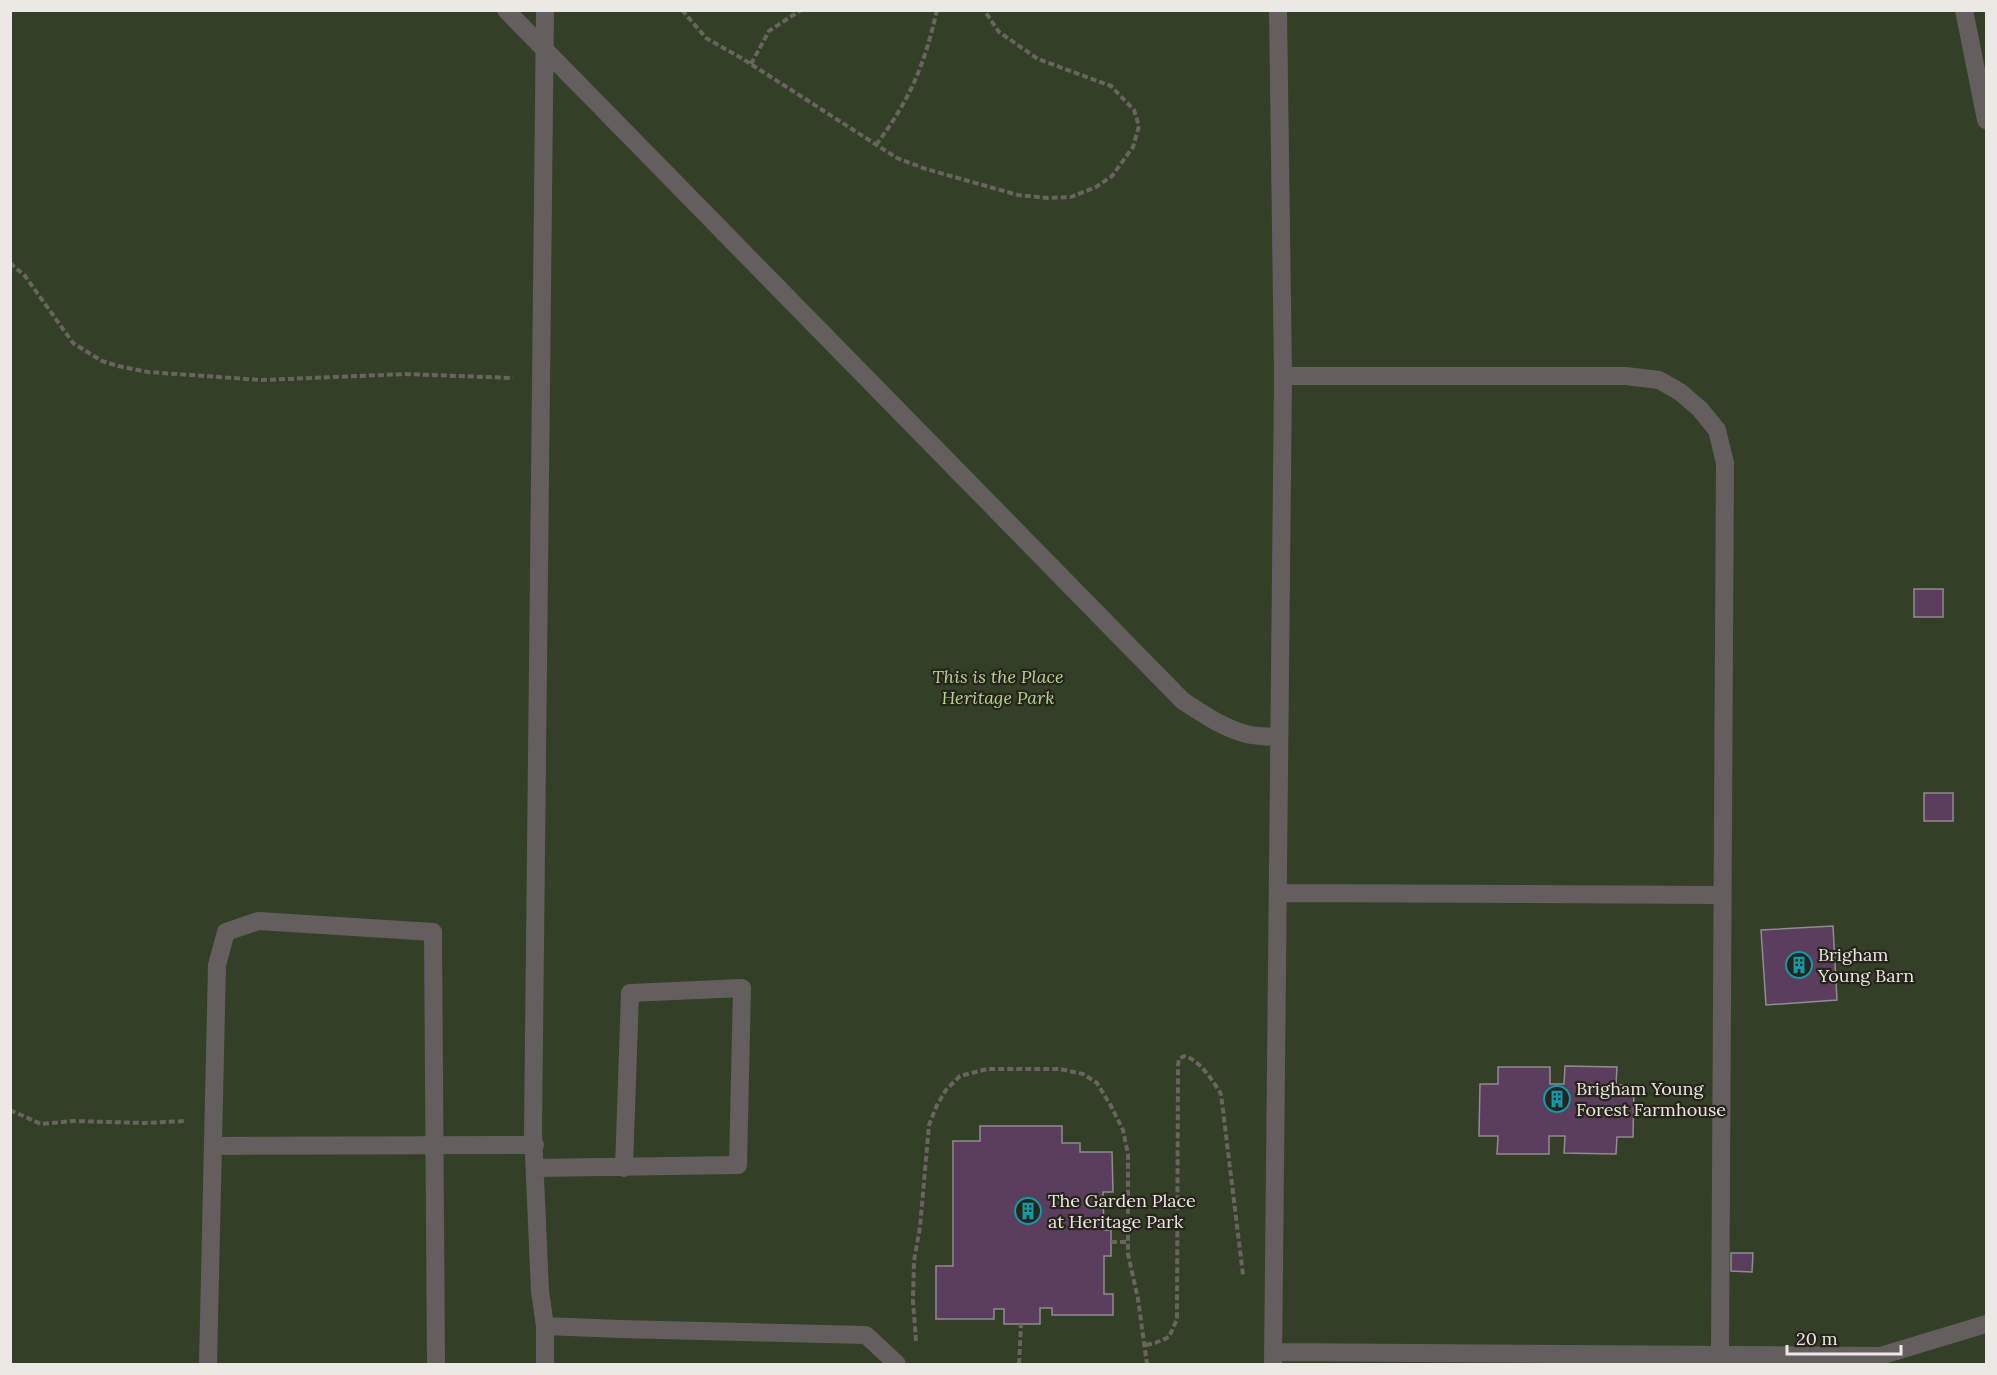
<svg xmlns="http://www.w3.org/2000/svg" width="1997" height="1375" font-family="Lora,serif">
  <rect width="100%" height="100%" fill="#302d25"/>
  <!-- green -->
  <path fill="#343f27" d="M11,11h1975v1353h-1975z"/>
  <!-- building -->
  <path fill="#5b3d5d" stroke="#928b93" stroke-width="1.5" d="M1914,589h29v28h-29z
    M1924,793h29v28h-29z
    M1833,926l4,74 -71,5 -5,-75z
    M1565,1066l52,1 -1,18h18l-1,52h-16l-1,17 -52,-1 1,-17h-16v18h-52l1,-18h-19l1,-52h18v-17h52v17h14z
    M980,1126h82v17h18v9h32l1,40h-10l1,38h7v26h-7v38h9v21h-61v-7h-12v16h-36v-15h-10v10h-58v-53h17v-125h27z
    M1731,1253h22l-1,19 -21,-1z"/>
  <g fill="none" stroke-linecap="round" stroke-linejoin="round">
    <!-- path -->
    <path stroke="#68655e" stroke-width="4" stroke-dasharray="6 3" stroke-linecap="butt" d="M682,10l24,28 37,21 154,99 29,11 92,26 30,3 23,-1 25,-10 16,-11 21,-29 6,-21 -5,-16 -23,-24 -73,-27 -39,-27 -15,-22
      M751,64l18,-33 32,-21
      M876,145c34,-46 48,-78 61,-135
      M10,263l15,13 48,67 29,18 16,5 30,6 113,8 144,-6 108,4
      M10,1110l31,14 32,-3 71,2 42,-2
      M1111,1242h16
      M916,1341l-3,-40 1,-40 6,-34 9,-102 8,-20 9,-15 14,-14 27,-7h73l23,5 14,9 14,23 12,24 5,24v100l10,45 9,65
      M1146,1345l9,-2 14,-6 8,-18 1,-254 1,-6 5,-3c15,3 29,25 37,38l22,181
      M1019,1364l2,-40"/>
    <!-- minor -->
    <path stroke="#645f5e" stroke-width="18" d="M506,10l677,691c20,13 40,27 63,33 10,3 23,2 33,3
      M545,10l-12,1122 7,159 5,35v38
      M1964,10l22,110
      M1283,376h343l33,4 21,12 20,17 17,21 8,33 -5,892
      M1278,893l444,2
      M213,1146l322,-1
      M535,1168l203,-3 4,-177 -112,5 -6,175
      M545,1326l75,3 246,6 31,29
      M1273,1352l607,4 106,-32
      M208,1364l9,-399 9,-33 32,-11 175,11 3,432
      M1273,1364l10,-988 -5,-366"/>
  </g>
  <!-- icons -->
  <defs>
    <symbol id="building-ring" viewBox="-11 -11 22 22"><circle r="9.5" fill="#26241b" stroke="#0f9aa8" stroke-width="1.5"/><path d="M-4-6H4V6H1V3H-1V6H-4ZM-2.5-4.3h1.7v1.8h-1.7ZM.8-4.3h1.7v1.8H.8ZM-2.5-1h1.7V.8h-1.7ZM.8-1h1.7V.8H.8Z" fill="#0f9aa8"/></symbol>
  </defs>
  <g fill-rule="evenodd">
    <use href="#building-ring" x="1784" y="950" width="30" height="30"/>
    <use href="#building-ring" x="1542" y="1084" width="30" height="30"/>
    <use href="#building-ring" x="1013" y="1196" width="30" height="30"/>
  </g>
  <g text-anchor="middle" stroke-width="4.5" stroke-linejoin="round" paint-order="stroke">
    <!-- park labels -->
    <g font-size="18" font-style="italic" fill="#b6d491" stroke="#26241b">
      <text x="998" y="683">This is the Place<tspan x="998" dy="21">Heritage Park</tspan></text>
    </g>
    <!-- poi labels -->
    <g font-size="18" fill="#eae9e3" stroke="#26241b" text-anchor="start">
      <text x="1818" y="961">Brigham<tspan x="1818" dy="21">Young Barn</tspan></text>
      <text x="1576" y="1095">Brigham Young<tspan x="1576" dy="21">Forest Farmhouse</tspan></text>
      <text x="1048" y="1207">The Garden Place<tspan x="1048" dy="21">at Heritage Park</tspan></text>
    </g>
  </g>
  <!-- border -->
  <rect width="1997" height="1375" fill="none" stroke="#eae9e3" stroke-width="24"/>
  <!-- scale -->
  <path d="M1787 1345v9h114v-9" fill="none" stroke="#eae9e3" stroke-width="3"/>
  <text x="1796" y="1345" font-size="18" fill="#eae9e3" stroke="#26241b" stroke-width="4.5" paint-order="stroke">20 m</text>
</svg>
